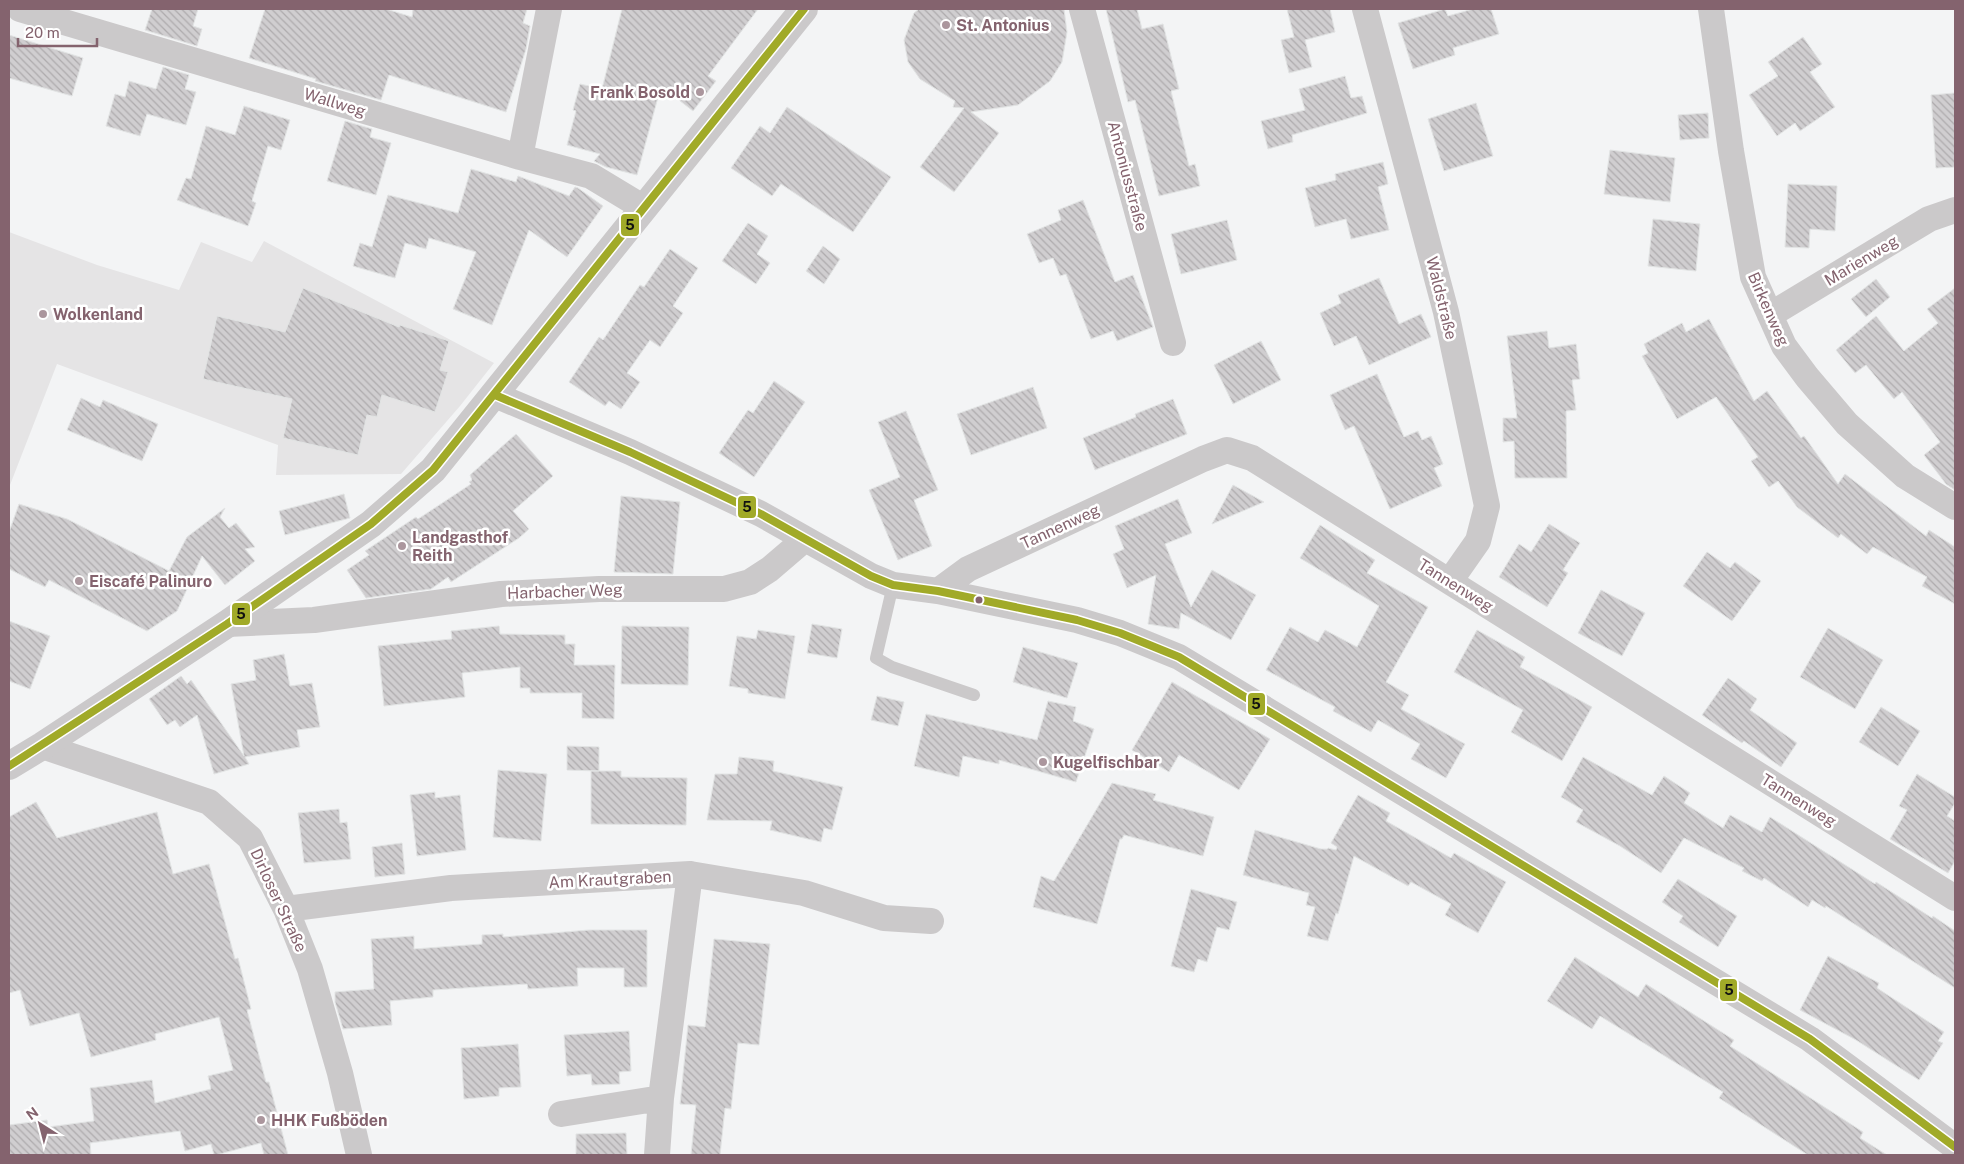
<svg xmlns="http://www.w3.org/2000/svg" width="1964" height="1164" font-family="'Public Sans',sans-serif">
  <defs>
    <pattern id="building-back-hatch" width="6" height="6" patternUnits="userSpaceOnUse" patternTransform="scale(1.25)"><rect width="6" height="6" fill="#d0ced0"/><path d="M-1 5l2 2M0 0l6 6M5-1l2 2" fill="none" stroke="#aeabad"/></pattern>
  </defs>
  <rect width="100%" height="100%" fill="#f3f4f5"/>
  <!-- built -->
  <path fill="#e5e4e5" d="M9,232l88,33 82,25 22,-48 51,20 12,-21 230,122 -34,43 -59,68 -125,1 2,-30 -221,-81 -47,121h-1z"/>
  <!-- building -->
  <path fill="url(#building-back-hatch)" stroke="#e2e4e4" d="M152,9h46l-5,17 9,3 -5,17 -52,-16z
    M265,9h121l26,8 1,-8h114l-4,14 7,3 -4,23 -20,63 -117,-37 -8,25 -66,-19 1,-2 -67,-21z
    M622,9h136l-50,67 8,5 -23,30 -32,-25 -24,89 -31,-8 -12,-6 6,-7 -33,-9 9,-34 -3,-1 7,-26 22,5z
    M919,9h145l3,23 -5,30 -12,19 -32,24 -47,7 28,21 -45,59 -34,-25 44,-59 -11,-1 2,-6 -35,-22 -12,-17 -4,-22 10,-27z
    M1106,9h31l5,20 21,-5 16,65 -8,2 18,75 6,-2 5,22 -41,10 -24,-96 -7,2z
    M1287,9h43l5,23 -30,8 7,27 -23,6 -8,-33 13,-3z
    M1445,9l3,7 25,-7h18l8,25 -46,14 2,7 -42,14 -15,-46z
    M9,35l74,23 -11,38 -63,-18z
    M1803,37l19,27 -12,8 25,35 -35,24 -5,-8 -18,13 -28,-41 29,-19 -10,-14z
    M163,67l26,8 -4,14 11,3 -10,33 -39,-11 -7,22 -34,-10 9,-32 10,3 4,-16 27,8z
    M1345,76l6,22 11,-2 5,17 -75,22 1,7 -25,7 -7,-28 44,-11 -6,-21z
    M1955,93v74l-19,1 -5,-73z
    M1476,103l17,53 -49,15 -16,-52z
    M244,106l46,14 -9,30 -13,-4 -16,55 4,2 -8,23 -71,-26 9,-22 5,1 15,-53 29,9z
    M787,107l104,70 -38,55 -72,-48 -9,12 -41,-28 29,-42 10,7z
    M1708,113l1,25 -29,2 -2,-25z
    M345,121l27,8 -2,8 21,6 -15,52 -49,-14z
    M1610,150l65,8 -5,44 -66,-8z
    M1383,162l5,22 -10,3 11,43 -38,9 -5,-20 -31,8 -10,-39 31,-8 -1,-6z
    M471,169l45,13 2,-6 51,20 6,-9 3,1 25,18 -36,51 -38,-27 -37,95 -39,-16 23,-57 -47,-14 -3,11 -21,-6 -10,35 -42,-12 7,-23 12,4 16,-52 70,18z
    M1788,184l49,2 -2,45 -25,-2 -1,19 -24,-1z
    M1083,200l32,82 18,-7 20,52 -36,14 -4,-10 -22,8 -25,-65 -6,2 -7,-18 -14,5 -12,-29 34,-14 -3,-10z
    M1653,219l47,5 -4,47 -48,-5z
    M1227,220l10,40 -56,14 -10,-40z
    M748,223l20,13 -11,18 13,9 -14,21 -34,-23z
    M823,246l17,13 -16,25 -18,-13z
    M670,249l28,19 -25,38 10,7 -23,34 -10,-7 -23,33 13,9 -19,27 -12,-8 -4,5 -36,-24 30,-45 4,3 37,-55 4,2z
    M1379,278l20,46 22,-10 10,23 -62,28 -13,-29 -22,10 -14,-33 21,-10 -3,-8z
    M1876,279l14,18 -24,20 -15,-18z
    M303,288l96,39 1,-2 49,16 -9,29 8,2 -13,40 -53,-17 -5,22 -10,-2 -9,40 -75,-17 9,-39 -89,-20 14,-63 68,16z
    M1955,288v202l-9,-6 -22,-29 16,-13 -38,-50 -8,7 -28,-34 -11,8 -19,-23 40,-34 28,35 34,-28 -11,-14z
    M1709,319l45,82 13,-10 34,47 3,-2 34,48 7,-10 81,62 3,-6 26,17v57l-33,-18 5,-9 -54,-30 -6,7 -26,-20 -3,4 -41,-31 -19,-26 -9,6 -18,-26 7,-4 -42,-60 -39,22 -35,-63 6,-3 -4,-9 38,-21 4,9z
    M1547,331l2,17 27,-4 4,35 -8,1 4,30 -10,1 1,67h-52l-1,-37 -11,1v-24h14l-10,-82z
    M1261,341l20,39 -48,24 -19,-39z
    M1377,374l27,63 14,-6 4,9 9,-4 12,28 -9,4 8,18 -52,23 -36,-83 -9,4 -15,-35z
    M774,381l31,21 -51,75 -35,-24 29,-43 5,3z
    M1033,387l14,41 -76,27 -14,-41z
    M81,398l19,9 3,-7 55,24 -16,37 -75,-31z
    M1173,399l14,35 -92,36 -12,-32 53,-21 -1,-3z
    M906,411l32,79 -24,10 18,46 -34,14 -29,-70 31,-13 -22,-55z
    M516,434l37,42 -40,35 16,18 -10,9 -68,44 -3,-5 -17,12 -65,9 -19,-28 22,-15 -4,-4 51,-34 2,2 53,-35 -2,-2 3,-2 -2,-5z
    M1233,485l31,17 -52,22z
    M344,494l6,24 -65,17 -6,-24z
    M621,496l59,6 -7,72 -59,-2z
    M1178,499l14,34 -27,11 26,63 21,-37 44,25 -25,45 -50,-27 -2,16 -31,-5 8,-49 -29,13 -14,-34 11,-5 -9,-23z
    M19,504l48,15 102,52 18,-34 38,-29 -5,9 9,11 7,-5 19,24 -10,2 10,12 -30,24 -23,-29 -25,55 -30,20 -98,-51 -4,7 -36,-18v-37z
    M1549,524l31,19 -17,27 5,3 -21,34 -48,-30 20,-33 12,8z
    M1320,525l55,35 -8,13 61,34 -42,75 23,13 -8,14 64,35 -19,34 -35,-19 9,-15 -42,-24 -7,12 -38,-21 2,-4 -69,-37 24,-43 28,15 7,-12 32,17 22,-41 -79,-48z
    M1707,552l23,16 5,-6 26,19 -29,40 -49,-35z
    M1601,590l44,23 -23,43 -44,-23z
    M9,621l41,15 -20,53 -21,-8z
    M812,624l30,5 -5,29 -30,-5z
    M499,626l1,8 65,1v9h10l-1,21h41l-1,54 -32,-1v-25h-52v-5h-10v-21l-58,6 3,24 -81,9 -6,-60 74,-7 -1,-8z
    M622,626l67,1 -1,58 -67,-1z
    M1828,628l55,32 -28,49 -55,-32z
    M758,630l37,6 -10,63 -37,-6v-4l-19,-3 8,-50 19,3z
    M1477,630l48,27 -5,10 72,40 -30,54 -51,-29 12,-22 -69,-38z
    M1023,647l55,16 -11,35 -54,-16z
    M284,654l6,32 22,-3 8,44 -23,3 3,17 -55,10 4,7 -35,10 -17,-59 -17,12 -5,-7 -8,5 -18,-26 32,-23 6,8 4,-4 53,76 -13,-72 25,-4 -3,-20z
    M1728,678l29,21 -7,11 47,33 -16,24 -37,-26 -2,2 -40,-28z
    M1172,682l98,57 -31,51 -60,-35 -10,17 -37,-22z
    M877,696l27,6 -6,24 -27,-6z
    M1048,701l28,6 -3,14 21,8 -18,53 -77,-22v4l-36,-8 -4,21 -45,-11 12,-52 111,26z
    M1881,707l39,24 -22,35 -39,-24z
    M567,746l32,1v24l-32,-1z
    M739,757l35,4 -1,10 70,16 -11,43 -8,-2 -3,14 -51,-12 2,-9 -65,-1 8,-46h22z
    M1583,757l69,38 12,-19 26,17 -6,10 39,25 7,-13 32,17 8,-15 105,67 1,-2 56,36 1,-2 22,15v57l-129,-82 -1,2 -13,-8 -4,7 -44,-29 -2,3 -20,-10 2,-3 -60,-30 -23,35 -41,-27 -44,-24 7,-12 -22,-13z
    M498,770l49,4 -6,67 -48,-4z
    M591,771h30v6l66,1 -1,47 -95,-1z
    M1917,774l38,23v6l-8,13 8,5v40l-7,12 -58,-34 17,-29 -8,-4z
    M1112,783l44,11 -3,6 61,17 -11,39 -79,-21 -2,4h-2l-23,85 -64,-17 8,-31 13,5z
    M435,792v6l25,-3 6,55 -49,6 -7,-61z
    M1358,795l32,18 -4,8 65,37 3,-5 52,29 -28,51 -33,-18 6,-11 -40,-22 -3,4 -54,-30 -16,58 -2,-1 -8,28 -21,-5 8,-29 -9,-2 3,-12 -66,-18 12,-45 66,19h6l1,-1 8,2 1,-3 -6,-4z
    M36,802l21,36 100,-26 16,62 36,-10 26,95 3,-1 13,51 -4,1 19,72h3l19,73h-24l-3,-12 -45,12h-2l-3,-11 -26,7 -5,-20 -90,12 1,12h-82v-30l38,-5 1,7 46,-6 -4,-33 62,-8 3,23 56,-14 -3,-13 25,-6 -14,-53 -64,17 1,6 -65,17 -12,-44 -49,13 -10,-36 -11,3v-176z
    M339,809l1,14 7,-1 4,37 -47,4 -6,-50z
    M402,843l3,31 -30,3 -3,-30z
    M1678,879l59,37 -19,31 -39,-25 4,-6 -21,-14z
    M1191,889l46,13 -8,28 -12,-3 -10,35 -9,-3 -4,13 -23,-6z
    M589,930h58v57h-23v-19h-47l1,18 -50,3 -1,-5 -94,6v7l-43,4 2,24 -49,4 -8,-27v-10l39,-3 -3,-50 43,-3v13l68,-5v-9l21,-1v3z
    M714,939l56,5 -11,101 -21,-2 -7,66 -6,-1 -5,47h-29l5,-50 -16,-1 8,-79 17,2z
    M1828,956l51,27 -2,5 67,44 -6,9 5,2 -24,37 -63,-40 -56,-30z
    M1575,957l63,40 8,-13 88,56 -4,6 133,86 -3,6 27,17h-79l-89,-57 4,-6 -123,-76 -8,13 -45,-28z
    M629,1031l2,40 -12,1 1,12 -28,1 -1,-11 -24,2 -3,-41z
    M518,1044l3,43 -22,1v8l-35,3 -3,-51z
    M626,1133l1,22h-51v-21z"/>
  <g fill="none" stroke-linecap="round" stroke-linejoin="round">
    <!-- service -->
    <path stroke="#cbc9ca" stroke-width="12" d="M893,585l-17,73 16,9 82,28"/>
    <!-- minor -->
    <path stroke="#cbc9ca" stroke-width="26" d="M20,9l500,148 71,19 53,32
      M1082,9l91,334
      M1365,9l81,303 41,194 -9,35 -28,40
      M1711,9l20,142 22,126 31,69 23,31 40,47 58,52 50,31
      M520,157l29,-148
      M1770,315l159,-96 26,-9
      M495,395l135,57 131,62 110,62 22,9 45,6 139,29 43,13 59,24 631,382 145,108
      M938,591l30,-22 235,-110 24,-9 25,8 703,440
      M227,624l87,-4 187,-26 98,-5h125l26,-7 20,-13 35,-30
      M42,746l167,56 41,36 36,71 24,60 30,104 19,82
      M286,909l165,-21 239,-14 114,19 80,25 47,3
      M561,1114l100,-16
      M657,1155l4,-57 29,-224"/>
    <!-- tertiary -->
    <path stroke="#cbc9ca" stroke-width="28" d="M9,766l33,-20 185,-122 144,-100 62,-54 371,-461"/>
    <defs>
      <path id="bus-1" d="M495,395l135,57 131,62 110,62 22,9 45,6 139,29 43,13 59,24 631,382 145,108
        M9,766l218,-142 144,-100 62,-54 371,-461"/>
    </defs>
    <!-- bus-1 casing -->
    <use href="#bus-1" stroke="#fff" stroke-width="11"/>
    <!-- bus-1 -->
    <use href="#bus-1" stroke="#a1aa28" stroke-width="8"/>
  </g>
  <!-- markers -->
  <g fill="#ab969d" stroke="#fff" stroke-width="2">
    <circle cx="946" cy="25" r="5"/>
    <circle cx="700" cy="92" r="5"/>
    <circle cx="43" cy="314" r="5"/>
    <circle cx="402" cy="546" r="5"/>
    <circle cx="79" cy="581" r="5"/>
    <circle cx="1043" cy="762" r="5"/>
    <circle cx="261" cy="1120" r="5"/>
  </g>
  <circle fill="#84636e" stroke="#fff" stroke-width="2" cx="979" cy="600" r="4.5"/>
  <g text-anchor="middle" stroke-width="5" stroke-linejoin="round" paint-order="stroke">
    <!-- poi labels -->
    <g font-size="16" font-weight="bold" fill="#84636e" stroke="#fff" text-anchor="start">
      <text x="956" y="31">St. Antonius</text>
      <text x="690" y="98" text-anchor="end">Frank Bosold</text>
      <text x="53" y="320">Wolkenland</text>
      <text x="412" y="543">Landgasthof<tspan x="412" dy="18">Reith</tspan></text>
      <text x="89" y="587">Eiscafé Palinuro</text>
      <text x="1053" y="768">Kugelfischbar</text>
      <text x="271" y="1126">HHK Fußböden</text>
    </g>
    <!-- street labels -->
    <g font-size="16" fill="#84636e" stroke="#fff">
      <text transform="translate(335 102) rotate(17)" y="6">Wallweg</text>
      <text transform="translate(1128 176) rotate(75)" y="6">Antoniusstraße</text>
      <text transform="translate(1861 260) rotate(-31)" y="6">Marienweg</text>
      <text transform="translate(1442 298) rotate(76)" y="6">Waldstraße</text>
      <text transform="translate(1769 309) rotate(66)" y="6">Birkenweg</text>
      <text transform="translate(1060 526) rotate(-25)" y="6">Tannenweg</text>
      <text transform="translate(1456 585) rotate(32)" y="6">Tannenweg</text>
      <text transform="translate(565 591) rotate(-2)" y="6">Harbacher Weg</text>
      <text transform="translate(1799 800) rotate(32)" y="6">Tannenweg</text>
      <text transform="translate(610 879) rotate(-3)" y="6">Am Krautgraben</text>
      <text transform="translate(279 900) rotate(65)" y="6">Dirloser Straße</text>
    </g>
  </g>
  <g stroke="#fff" stroke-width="2">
    <rect x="620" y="213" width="20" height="24" rx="5" fill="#a1aa28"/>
    <rect x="737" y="495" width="20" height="24" rx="5" fill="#a1aa28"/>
    <rect x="231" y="602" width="20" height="24" rx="5" fill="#a1aa28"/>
    <rect x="1247" y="692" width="19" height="24" rx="5" fill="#a1aa28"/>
    <rect x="1719" y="978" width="19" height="24" rx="5" fill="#a1aa28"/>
  </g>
  <g font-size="14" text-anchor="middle" font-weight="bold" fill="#111">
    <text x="630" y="230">5</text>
    <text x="747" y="512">5</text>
    <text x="241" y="619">5</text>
    <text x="1256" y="709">5</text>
    <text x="1729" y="995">5</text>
  </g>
  <!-- border -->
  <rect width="1964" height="1164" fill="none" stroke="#84636e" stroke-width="20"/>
  <!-- north arrow -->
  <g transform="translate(40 1124) rotate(324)" stroke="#ffffff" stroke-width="4" paint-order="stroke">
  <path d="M0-4L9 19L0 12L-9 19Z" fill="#84636e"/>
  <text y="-8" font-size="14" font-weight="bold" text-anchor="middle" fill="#84636e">N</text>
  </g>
  <!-- scale -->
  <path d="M18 38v8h79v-8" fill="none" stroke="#84636e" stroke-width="2.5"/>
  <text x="25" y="38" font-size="15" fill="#84636e" stroke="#ffffff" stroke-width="4" paint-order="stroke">20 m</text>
</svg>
